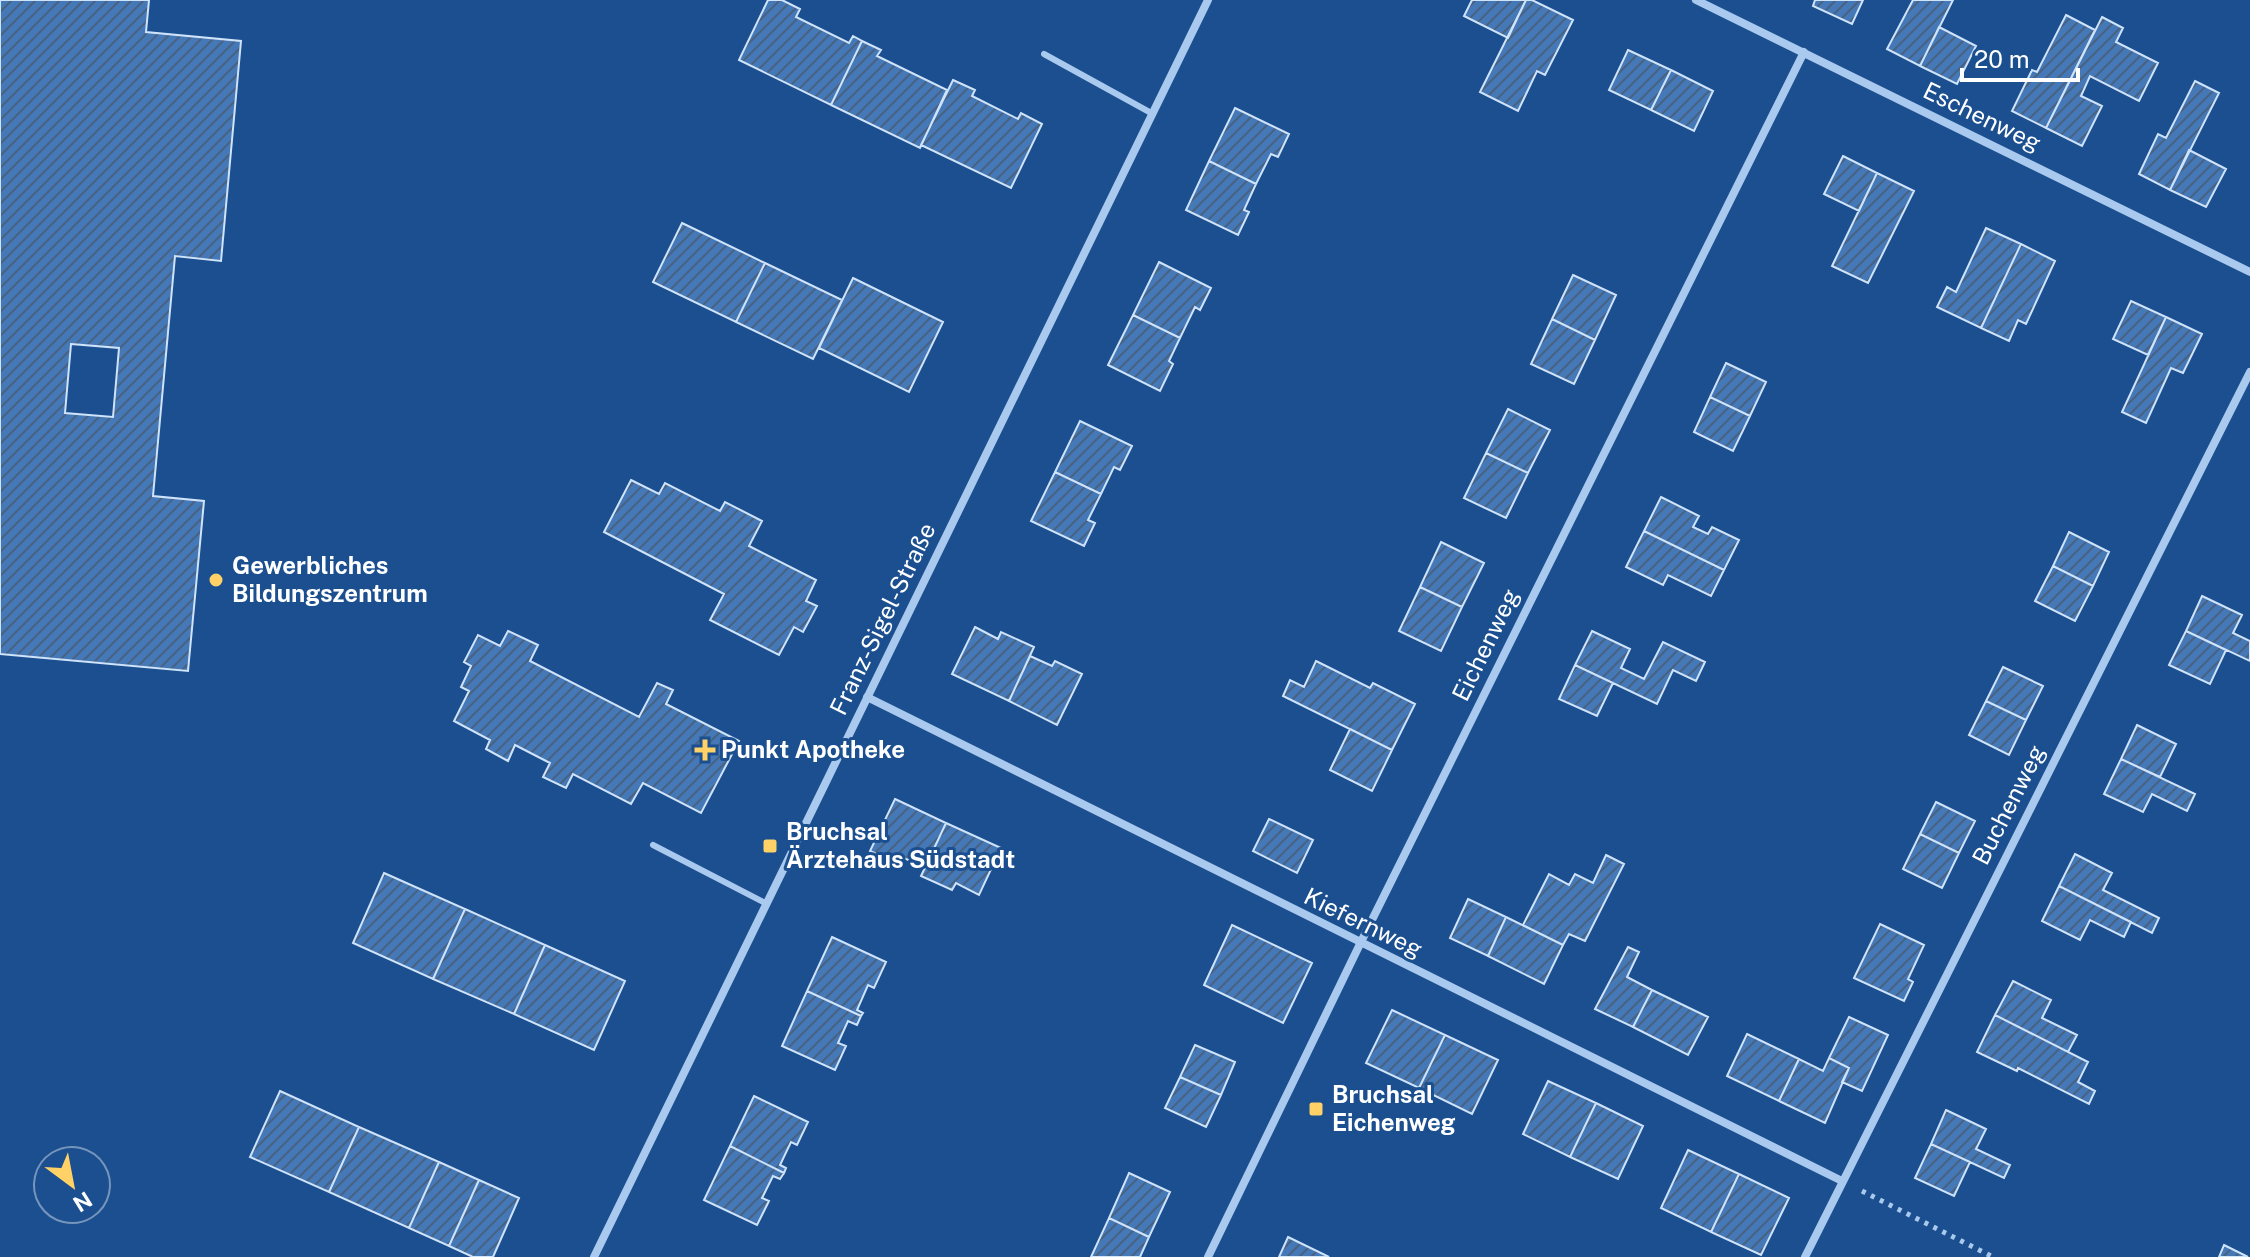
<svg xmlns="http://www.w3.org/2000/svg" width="2250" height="1257" font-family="'Public Sans',sans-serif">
  <defs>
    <pattern id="building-hatch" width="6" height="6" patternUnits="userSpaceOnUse" patternTransform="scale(2)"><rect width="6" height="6" fill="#4478b7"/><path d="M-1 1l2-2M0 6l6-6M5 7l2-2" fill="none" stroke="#486282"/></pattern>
  </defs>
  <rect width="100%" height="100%" fill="#1b4f8f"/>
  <!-- building -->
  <path fill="url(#building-hatch)" stroke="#cfe3fa" stroke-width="2" fill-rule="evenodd" d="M0,0h149l-3,32 95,9 -20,220 -46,-5 -22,240 51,5 -16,170 -188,-17zM71,344l48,4 -6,69 -48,-4z
    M768,0h14l18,9 -4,8 53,26 4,-7 9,5 -31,64 -92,-45z
    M1472,0h54l-18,38 -44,-22z
    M1526,0h6l41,20 -28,55 -8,-4 -19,40 -38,-19z
    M1815,0h48l-11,24 -39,-18z
    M1913,0h40l-33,66 -33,-17z
    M2066,15l29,15 -49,98 -34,-17 20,-41 5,2z
    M2102,17l21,11 -7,14 42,21 -19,38 -49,-25 -9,20 21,10 -20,40 -36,-18z
    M1939,27l37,19 -19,38 -37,-18z
    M862,41l19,9 -4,6 70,34 -27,58 -89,-43z
    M1628,50l43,20 -20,40 -42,-20z
    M1671,70l42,21 -19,40 -43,-21z
    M953,80l22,10 -3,6 46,23 3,-6 21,11 -31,64 -90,-43z
    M2195,81l24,12 -49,97 -31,-16 19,-40 8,4z
    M1235,108l54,26 -11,23 -7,-3 -15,30 -47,-23z
    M2189,150l37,19 -20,38 -36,-17z
    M1843,156l34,17 -18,38 -35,-17z
    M1209,161l47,23 -12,26 5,2 -11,23 -52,-25z
    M1877,173l37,18 -46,92 -36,-17z
    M682,223l83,40 -29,59 -83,-40z
    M1986,228l35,16 -40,84 -44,-21 10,-20 9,5z
    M2021,244l34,17 -29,63 -8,-4 -9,21 -28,-13z
    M1159,262l52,26 -11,22 -5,-3 -15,31 -47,-23z
    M765,263l77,37 -29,59 -77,-37z
    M1573,275l43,20 -21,45 -43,-21z
    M853,278l90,44 -34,70 -90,-44z
    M2131,301l35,16 -18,38 -35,-16z
    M1133,315l47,23 -11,23 4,3 -13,27 -52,-26z
    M2166,317l36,17 -19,39 -12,-5 -25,55 -24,-11z
    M1552,319l43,21 -21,44 -43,-20z
    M1726,363l40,19 -16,34 -40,-19z
    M1710,397l40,19 -17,35 -39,-19z
    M1508,409l42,21 -22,43 -42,-20z
    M1080,421l52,25 -12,24 -6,-3 -13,27 -46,-22z
    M1486,453l42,20 -22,45 -42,-20z
    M1055,472l46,22 -13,26 7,3 -11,23 -53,-25z
    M631,480l28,14 6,-11 55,28 5,-9 37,19 -13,25 67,34 -10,21 11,5 -14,26 -9,-5 -15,28 -69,-35 14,-26 -120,-62z
    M1661,497l38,19 -6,11 15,7 4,-7 27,13 -15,30 -80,-39z
    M1644,531l80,39 -13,26 -43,-21 -5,10 -37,-18z
    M2069,532l40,20 -16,34 -40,-20z
    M1441,542l43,21 -22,44 -42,-20z
    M2053,566l40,20 -18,35 -40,-20z
    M1420,587l42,20 -21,44 -42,-20z
    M2202,596l40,19 -9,18 17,8v20l-64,-30z
    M975,627l23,12 3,-7 33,15 -25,54 -57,-27z
    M508,631l30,14 -8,16 109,56 18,-34 16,7 -7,14 73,37 -38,72 -58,-30 -12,21 -58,-30 -7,14 -23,-11 7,-14 -35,-18 -7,16 -22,-12 4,-9 -36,-19 15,-30 -8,-4 10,-21 -7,-4 14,-27 22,11z
    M1592,631l38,18 -9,19 23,11 19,-37 42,20 -9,19 -23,-11 -16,34 -82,-39z
    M2186,631l40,19 -16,34 -41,-19z
    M1030,656l22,10 3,-5 27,13 -25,51 -48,-24z
    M1316,661l54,27 3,-5 42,21 -23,46 -109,-54 7,-16 14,7z
    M1575,665l38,18 -16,33 -38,-17z
    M2003,667l40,19 -17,34 -40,-19z
    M1986,701l40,19 -17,35 -40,-20z
    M2137,725l39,19 -16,33 -39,-18z
    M1350,729l42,21 -20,41 -42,-21z
    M2121,759l74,35 -8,17 -35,-17 -9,18 -39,-18z
    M895,799l51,24 -21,45 -23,-11 -3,7 -29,-13z
    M1936,802l39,19 -16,32 -39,-19z
    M1269,819l44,21 -16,33 -44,-22z
    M946,823l55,25 -22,47 -23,-12 -4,7 -31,-14z
    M1920,834l39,19 -17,35 -39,-19z
    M2075,854l37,19 -9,17 56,28 -7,15 -93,-47z
    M1606,855l18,9 -39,77 -16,-7 -6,11 -40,-20 26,-51 20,11 6,-11 18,9z
    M384,873l81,36 -32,70 -80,-36z
    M2059,886l72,36 -7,15 -34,-17 -10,20 -38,-19z
    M1468,899l38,18 -18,39 -38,-18z
    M465,909l80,36 -31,69 -81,-35z
    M1506,917l57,28 -19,39 -56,-28z
    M1880,924l44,21 -16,34 5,3 -9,19 -50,-23z
    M1232,925l80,38 -29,60 -79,-38z
    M832,937l54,25 -12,26 -6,-3 -11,25 6,3 -2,3 -54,-25z
    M545,945l80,36 -31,69 -80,-36z
    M1628,947l11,5 -12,25 25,13 -19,37 -38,-18z
    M2013,981l38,19 -9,18 35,17 -9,17 -73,-37z
    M1652,990l56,27 -20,38 -55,-28z
    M807,991l54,25 -4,9 -9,-4 -10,22 8,3 -11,24 -53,-24z
    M1392,1010l53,25 -26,53 -53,-25z
    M1995,1015l93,47 -10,20 17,9 -6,13 -71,-36 -1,3 -40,-19z
    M1849,1017l39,18 -26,56 -20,-9 7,-14 -20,-10z
    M1747,1034l52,25 -20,42 -52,-25z
    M1445,1035l53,25 -26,54 -53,-26z
    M1195,1045l40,17 -14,33 -41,-18z
    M1829,1058l20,10 -24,55 -46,-22 20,-42 24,12z
    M1180,1077l41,18 -15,32 -41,-19z
    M1548,1081l48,22 -26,54 -47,-23z
    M280,1091l79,36 -30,65 -79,-35z
    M754,1096l54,26 -11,23 -6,-3 -11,23 6,3 -2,5 -54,-27z
    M1596,1103l47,23 -25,53 -48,-22z
    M1946,1110l40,19 -10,20 34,16 -6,13 -73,-34z
    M359,1127l80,35 -30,66 -80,-36z
    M1931,1144l39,18 -16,34 -39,-18z
    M730,1146l54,27 -4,6 -7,-3 -11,22 7,3 -12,24 -53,-25z
    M1688,1150l51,24 -28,58 -50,-24z
    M439,1162l40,18 -30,66 -40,-18z
    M1129,1173l41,19 -21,45 -40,-19z
    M1739,1174l50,24 -28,57 -50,-23z
    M479,1180l40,18 -26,59h-20l-24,-11z
    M1109,1218l40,19 -9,20h-49z
    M1288,1237l41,20h-50z
    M2224,1245l24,12h-29z"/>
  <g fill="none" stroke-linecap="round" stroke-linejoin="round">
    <!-- path -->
    <path stroke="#a9c9ee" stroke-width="5" stroke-dasharray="4 6" stroke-linecap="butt" d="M1862,1191l131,66"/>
    <!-- service -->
    <path stroke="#a9c9ee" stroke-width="6" d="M1044,54l109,60
      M653,845l114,59"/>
    <!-- minor -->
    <path stroke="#a9c9ee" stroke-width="8" d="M1696,0l554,272
      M867,697l975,484
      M594,1257l614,-1257
      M1208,1257l152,-313 444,-892
      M1805,1257l445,-885"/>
  </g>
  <!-- markers -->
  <g fill="#ffd166" stroke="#1b4f8f" stroke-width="3">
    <circle cx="216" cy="580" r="8"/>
    <path d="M701 738h8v8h8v8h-8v8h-8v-8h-8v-8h8z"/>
    <rect x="762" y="838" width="16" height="16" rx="4"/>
    <rect x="1308" y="1101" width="16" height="16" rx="4"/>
  </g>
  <g text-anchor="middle" stroke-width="6" stroke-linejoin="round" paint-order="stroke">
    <!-- street labels -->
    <g font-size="24" fill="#fff" stroke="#1b4f8f">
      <text transform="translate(1982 117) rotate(26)" y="8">Eschenweg</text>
      <text transform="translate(883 619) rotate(-64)" y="8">Franz-Sigel-Straße</text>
      <text transform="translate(1486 645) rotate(-64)" y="8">Eichenweg</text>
      <text transform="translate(2009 805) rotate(-63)" y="8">Buchenweg</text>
      <text transform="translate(1363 923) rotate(26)" y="8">Kiefernweg</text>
    </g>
    <!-- poi labels -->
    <g font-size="24" font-weight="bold" fill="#fff" stroke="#1b4f8f" text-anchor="start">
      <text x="232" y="574">Gewerbliches<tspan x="232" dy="28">Bildungszentrum</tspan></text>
      <text x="721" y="758">Punkt Apotheke</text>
      <text x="786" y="840">Bruchsal<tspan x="786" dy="28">Ärztehaus Südstadt</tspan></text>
      <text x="1332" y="1103">Bruchsal<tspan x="1332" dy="28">Eichenweg</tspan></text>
    </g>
  </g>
  <!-- north arrow -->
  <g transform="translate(72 1185) rotate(148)"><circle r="38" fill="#1b4f8f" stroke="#7695bc" stroke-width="2"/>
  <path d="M0-6L14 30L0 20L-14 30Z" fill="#ffd166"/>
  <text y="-12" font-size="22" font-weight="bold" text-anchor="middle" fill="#ffffff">N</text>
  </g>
  <!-- scale -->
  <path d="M1962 68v12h116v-12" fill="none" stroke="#ffffff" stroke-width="4"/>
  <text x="1974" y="68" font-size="24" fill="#ffffff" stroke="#1b4f8f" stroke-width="6" paint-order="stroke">20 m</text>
</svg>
